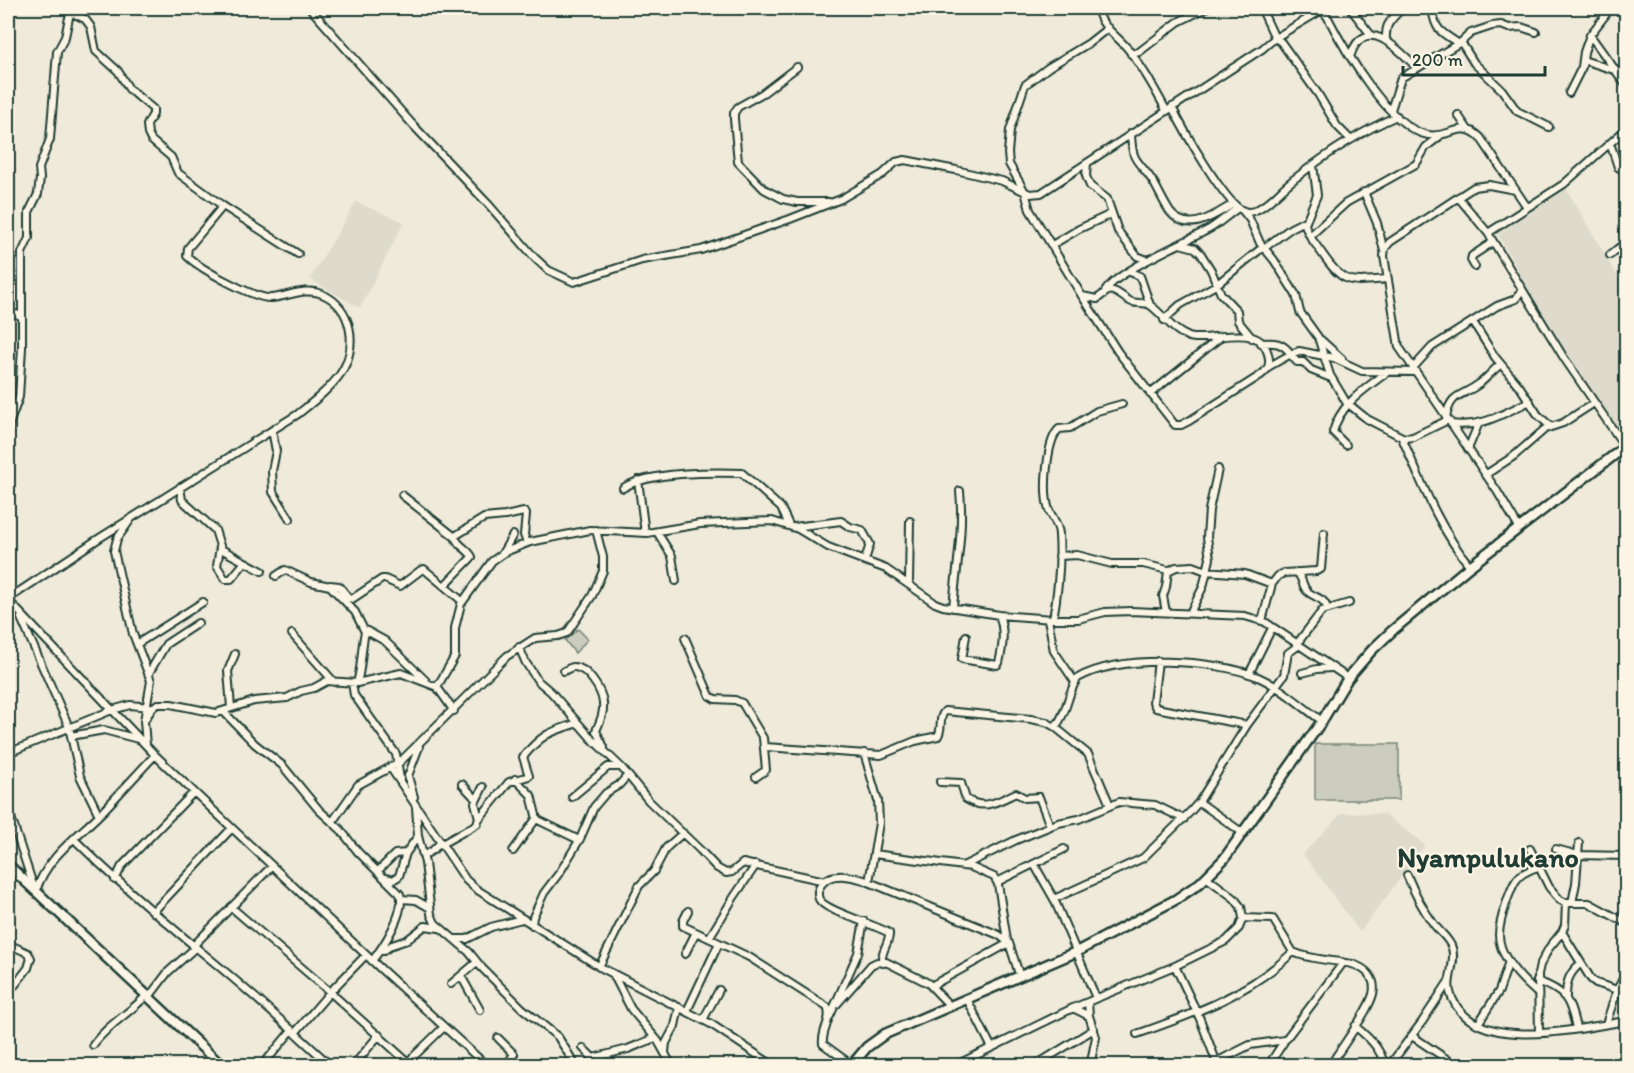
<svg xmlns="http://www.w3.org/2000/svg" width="1634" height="1073" font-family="Itim,sans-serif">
  <rect width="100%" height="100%" fill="#efeada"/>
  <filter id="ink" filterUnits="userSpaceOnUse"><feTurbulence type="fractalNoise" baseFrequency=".0167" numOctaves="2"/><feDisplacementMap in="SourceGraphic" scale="12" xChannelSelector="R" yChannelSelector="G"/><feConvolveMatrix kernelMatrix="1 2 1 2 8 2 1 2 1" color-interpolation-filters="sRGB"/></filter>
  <g filter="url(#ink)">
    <!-- built -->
    <path fill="#dedbcc" d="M1566,188l60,103v138l-7,5 -80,-124 -41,-76z
      M356,202l48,20 -44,86 -50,-29z
      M1342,813l42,1 41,31 -65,87 -57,-78z"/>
    <!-- park -->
    <path fill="#cccdbf" stroke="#76857a" stroke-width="1.5" d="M578,629l10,10 -13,14 -10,-13z
      M1315,744h84v56h-84z"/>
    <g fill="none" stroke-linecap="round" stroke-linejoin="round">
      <defs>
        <path id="street" d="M310,8l103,117 76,80 46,53 13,12 26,12 68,-22 59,-10 89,-31 51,-20 42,-25 13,-12 9,-2 51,10 46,11 28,13 11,-1 221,-144 13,-11 -14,-30
          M1098,8c0,17 20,28 30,41 15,19 27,40 38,61
          M1350,8l21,27
          M1432,8c3,22 8,24 26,35
          M70,12l15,7 6,8 5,24 22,20 11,18 24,20v5l-6,11 1,9 3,6 20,17 7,16 45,33 75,48
          M1590,35l36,50
          M1386,41c-1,-19 5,-20 16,-33
          M1461,42l13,21 28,27 15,21 32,16
          M1131,54l8,-2 39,-30 28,-14
          M1350,57c14,-44 48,-9 67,11
          M1583,60l31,10
          M797,67l-34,26 -25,14 -4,6v6l4,43 26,27 19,10 14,3h32
          M1618,74l8,-8
          M1569,93l13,-26 2,-15 6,-17 21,-27
          M1172,107c10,20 54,99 72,104 5,2 9,1 14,-2 12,-6 23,-20 35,-29 32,-25 66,-48 104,-64
          M1391,110l10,-32 60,-36 10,-9 21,-7 9,-1 8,3 12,-1 15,5
          M1458,115l9,13
          M1131,133c1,33 8,26 23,50 5,9 10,20 16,29 18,23 45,3 63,-8
          M1350,139l-13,-13 -19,-32 -37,-52 -6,-4 47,-28 5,6c17,33 63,113 101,119 21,4 34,-16 52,2l47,70
          M1610,143l8,24 8,5
          M1087,163l-1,13 4,10 17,13 11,32 6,8 13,17 10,4
          M1313,165l4,30 -12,29c2,11 10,19 16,28 23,34 29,30 67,27
          M1515,190l-26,-5 -15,2 -84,55 -5,6 -1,8 15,91 98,144 22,37
          M1364,192l13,31 7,28
          M1458,197l30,36 76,125 61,89
          M1243,211l7,9 10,23 14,17 22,35 4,17 18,25 12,38 16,27 21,17 37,19 9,-1 35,-17
          M1488,233l76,-49 62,-55
          M1310,236l36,-33 70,-39 10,-17 14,-11
          M1180,244l15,4 6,6 10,16 10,24 16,17 1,10 14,17
          M1052,245l27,-16 32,-15
          M1264,248l27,-20 14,-7
          M1610,255l16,-13
          M1475,267l-4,-7 1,-4 21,-14
          M1130,272l10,4 10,29
          M1104,294c6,-21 87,-54 107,-66 10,-6 18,-14 27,-20
          M1082,296l15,3c3,-2 7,-6 11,-8 7,-3 17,9 24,11 6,2 12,0 18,3 14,10 22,26 39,32 22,7 75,-19 80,22 1,8 -3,12 -8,16l-72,46 -8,4h-6l-57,-73 -36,-56 -52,-86 -5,-18 -16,-28 -1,-11 2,-23 15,-45 24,-18 40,-24 19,-15
          M8,312l14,4
          M1164,320l16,-15 36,-20 47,-38
          M1473,322l22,35 25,30 18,28 12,11
          M1321,340l21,19
          M1261,343c14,-1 21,-1 30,11
          M1290,354l7,8h6l8,8 20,8
          M1268,367l23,-13 8,-3 35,7 28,13 53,1
          M1413,368l19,-21 65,-41 19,-7 5,-8
          M1150,394l72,-58
          M1446,417c5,-25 16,-20 33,-33 8,-6 14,-14 22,-20
          M1451,424c32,4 51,-10 79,-23
          M272,430l4,21 -4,20 1,21 17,27
          M8,437l2,-15 9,-25 3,-49v-95l7,-15v-26l9,-18 2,-16 -1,-10 11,-29 7,-87 8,-15 6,-29
          M1402,438c19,43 37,91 68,128
          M1346,445l-13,-13c7,-28 32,-43 53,-59
          M1468,449l10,-24
          M1485,475l29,-19 31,-27 18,-6 31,-20
          M638,480l7,53
          M180,487l2,13 33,30 6,19 41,22
          M623,488c26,-16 88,-16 119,-15l39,35 8,17
          M402,495l53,42
          M131,519l-14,20 -3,12 19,83 18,47 -7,40 2,24
          M794,527l47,-6 9,6 12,3 8,14 -5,16
          M657,532l15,24 4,25
          M220,547l-3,19 8,13h6l14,-17
          M503,552l10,-17
          M1059,556l18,-1 35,9h31l25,6
          M1297,573c6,5 5,13 10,18 7,7 17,6 20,17
          M276,576l9,-6 26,12 19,4 25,26 10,20c-4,17 -3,34 -8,51
          M909,583l1,-62
          M330,585l9,1 10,12 3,1 30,-20h3l15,7 21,-16 3,-1 38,32
          M444,586l28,-29c-3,-8 -16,-12 -17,-21l29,-18 21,-2 19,-4 2,2 -2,21 3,8
          M8,599l90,-60 200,-125c15,-12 32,-25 43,-41 17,-26 12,-66 -19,-79 -16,-7 -33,2 -50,4 -16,2 -73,-30 -85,-42l1,-8 35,-42
          M8,600l147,155 227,215 105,96
          M953,608c3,-39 11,-78 7,-117
          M1166,612l-3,-16 3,-9 2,-16 8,-4 17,-1 13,5 39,3 27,10
          M1190,613l13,-26 7,-28 -3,-22 2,-27 9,-41
          M21,618l48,109 11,49 19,39
          M1048,619l6,32 21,31
          M1053,619c5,-28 8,-55 6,-84 0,-10 -6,-16 -10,-25 -6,-17 -3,-69 10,-81l11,-1 27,-17 25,-7
          M1262,621l10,-37 6,-8 6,-3 32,-2 5,-2 3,-36
          M365,630l20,11 41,40
          M292,634l42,48
          M966,636l-4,23 35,6 2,-2c4,-17 6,-32 0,-48
          M685,638l25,58 5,3 20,1 7,3 21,35 3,32 -10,7
          M137,644l66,-42
          M1296,645l26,-34 27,-8
          M519,647l7,16 12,18 13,11 41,47 30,29 27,33 51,49 17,18 9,5 6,-1 11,-9 82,18
          M1158,661l-5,41 3,6 91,17
          M564,671c2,-1 7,-4 9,-4 14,-1 29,24 30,36 1,11 -3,18 -7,28l8,16
          M149,673l17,-29 32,-21
          M1302,673l15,-4 14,-1
          M1249,674l23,-46
          M352,683l2,12 42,59 4,25
          M437,687l18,-31v-28l6,-24 31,-43 13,-9 25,-10 60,-12 57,3 53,-9 72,-3 26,8 30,18 58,22 49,34 8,3 56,9 54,4h25l27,-7 26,-1 114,5 20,6 83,56
          M231,708l-3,-37 7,-17
          M223,711l32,33 27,21 37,45 21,19 18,23 42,42c6,18 -17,53 -28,67
          M144,721l9,-14 5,-3h13l45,9 38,-12 33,-3 14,-7 13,-3 13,-7 30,2 44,-10 36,14 17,24
          M1055,727c13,-14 12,-35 23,-49 42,-24 136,-19 180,-1 23,10 43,29 64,44
          M71,736l33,-6 34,9
          M765,747l116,8 34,-14 23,-5c5,-8 0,-19 7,-25l86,8 15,3 9,5 33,27 22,51
          M8,753l104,-43 18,-5 20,2
          M864,753l14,48 1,22 -10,59
          M390,767l76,113 10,9 124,78 111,57 63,42
          M515,779l16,16 6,24
          M940,782l21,1 5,16c19,12 32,2 50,-6l9,5 14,-1 11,29
          M462,784l14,15
          M414,797l-6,-21 11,-29
          M572,797l36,-30h11
          M1199,802l44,31
          M8,808l26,80
          M478,820l31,-38 20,-6 -6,-19c20,-24 27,-25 55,-34
          M333,821l25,-36 42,-23 107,-106 28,-18 23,-2 9,-3 25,-37 11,-25v-14l-7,-27
          M418,836l7,27 6,51 4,9 34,29 13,16 40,40 36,29 18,29
          M75,840c41,41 84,77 129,114 44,36 86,74 127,112
          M442,844l35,-20 2,-6 -4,-15 8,-16
          M1530,849l19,38 11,13 6,3h23l37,20
          M1556,849l22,6 48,1
          M513,851l23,-32 43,21
          M874,854l97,13 23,10 4,7 9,56
          M423,856l10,-6 8,-8
          M1034,864l20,35 42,99
          M963,866l53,-26 42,-17 21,-4 40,-17 36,3 29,14
          M378,871l17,-17 11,-1
          M1407,875c7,17 15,33 26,48 6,9 16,15 19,25 5,17 -8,33 0,50 25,57 128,30 174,23
          M386,878l7,2 6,-4 7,-23 12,-17 -2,-29
          M115,880l7,-14 72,-74
          M997,882l67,-33
          M36,891c11,-35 44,-56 68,-81 17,-18 34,-37 51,-55
          M402,899l14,1 14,8
          M1054,899l89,-41 47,-46 9,-10 48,-77 37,-50 4,-22 10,-7
          M1572,903l4,-20 3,-40
          M231,907l99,85 82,74
          M688,911l-5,10v5l66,31 78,50c6,12 -6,24 -4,37l29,21
          M153,912l79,-84
          M1243,918l30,1 20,33c18,8 39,8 59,12 14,4 25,15 21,30 -4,17 -33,55 -43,72
          M532,925l1,-8 11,-24 16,-21 20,-33 14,-32 12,-14 13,-8 9,-10
          M1562,932l29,47 5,4 21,7
          M709,938l25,-41 22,-32
          M454,939h13l24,-12 31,-8
          M8,944l20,9 3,5 -3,10 -13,17
          M193,946l79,-80
          M383,951l9,-6 15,-5 18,-14 14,2
          M685,954l11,-22
          M1175,966l25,53 18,47
          M599,967l40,-81 15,-15 12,-23 17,-15
          M613,974l18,35 27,32 14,25
          M461,976l19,34
          M1537,981c29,10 33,19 39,47
          M451,984l26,-22
          M931,986l78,-43
          M8,991l1,-3
          M1537,993c-16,-14 -38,-36 -38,-58 0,-13 5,-25 9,-37 4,-10 7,-21 18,-26 14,-8 29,-9 43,-18
          M149,997l19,-25 28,-25
          M1566,997c0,-15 3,-24 15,-34
          M967,999l25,49
          M1088,1002l1,14 7,21 -6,29
          M837,1004l34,-39 6,-3 7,1
          M950,1006l-22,-23 -46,-23c-1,-9 8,-18 7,-27 -14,-9 -65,-22 -70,-34 -2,-5 -1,-10 2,-14 9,-14 29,-9 43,-5l135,55 10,8 11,34
          M1073,1008l16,8
          M687,1011l32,-68
          M830,1016l28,-63 6,-32
          M703,1020l16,-30
          M1478,1024l21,-33 10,-30
          M1606,1024l11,-34 9,-17
          M1355,1026c14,12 25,21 30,40
          M295,1033l35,-41 36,-37
          M1539,1033l-1,-59 2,-9 9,-17 13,-16 3,-7 1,-22
          M1137,1034c57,-20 111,-39 156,-82
          M1412,1036l45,30
          M498,1038l16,16 -8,12
          M93,1045c14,-20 37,-32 54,-50
          M583,1048l10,10 35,-9 27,-11
          M665,1052l1,-9 9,-17 4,-19
          M408,1062l36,-35
          M1216,1062l34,-17 35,-5
          M262,1066l30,-36
          M353,1066l26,-31
          M954,1066l119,-58 104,-43 49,-24 13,-13 4,-10 -2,-11 -7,-9 -28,-21
          M1034,1066l60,-37
          M1268,1066l17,-26 58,-77
          M1389,1066l33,-44 27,-41"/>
        <path id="secondary" d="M8,865l214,201
          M851,1066l16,-19 18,-13 191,-82 99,-52 25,-17 24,-24 17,-24 81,-114 26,-43 24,-28 21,-20 77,-64 156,-120"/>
      </defs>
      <!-- street casing -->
      <use href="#street" stroke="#1f3d34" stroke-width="10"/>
      <!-- secondary casing -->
      <use href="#secondary" stroke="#1f3d34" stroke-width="13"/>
      <!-- street -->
      <use href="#street" stroke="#fcf5e5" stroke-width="6"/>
      <!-- secondary -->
      <use href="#secondary" stroke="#fcf5e5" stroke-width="8"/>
    </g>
  </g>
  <g text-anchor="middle" stroke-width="4.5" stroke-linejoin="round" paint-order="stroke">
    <!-- quarter labels -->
    <g font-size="28" font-weight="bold" fill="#1f3d34" stroke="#fcf5e5">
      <text x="1488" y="867">Nyampulukano</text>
    </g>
  </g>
  <!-- margin -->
  <rect width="1634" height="1073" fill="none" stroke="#fcf5e5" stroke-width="30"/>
  <rect x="15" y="15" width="1604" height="1043" fill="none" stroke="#1f3d34" stroke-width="2" filter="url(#ink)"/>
  <!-- scale -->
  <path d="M1403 66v9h142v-9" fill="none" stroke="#1f3d34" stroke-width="3"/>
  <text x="1412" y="66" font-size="18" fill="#1f3d34" stroke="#fcf5e5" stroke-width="4.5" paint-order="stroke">200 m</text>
</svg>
